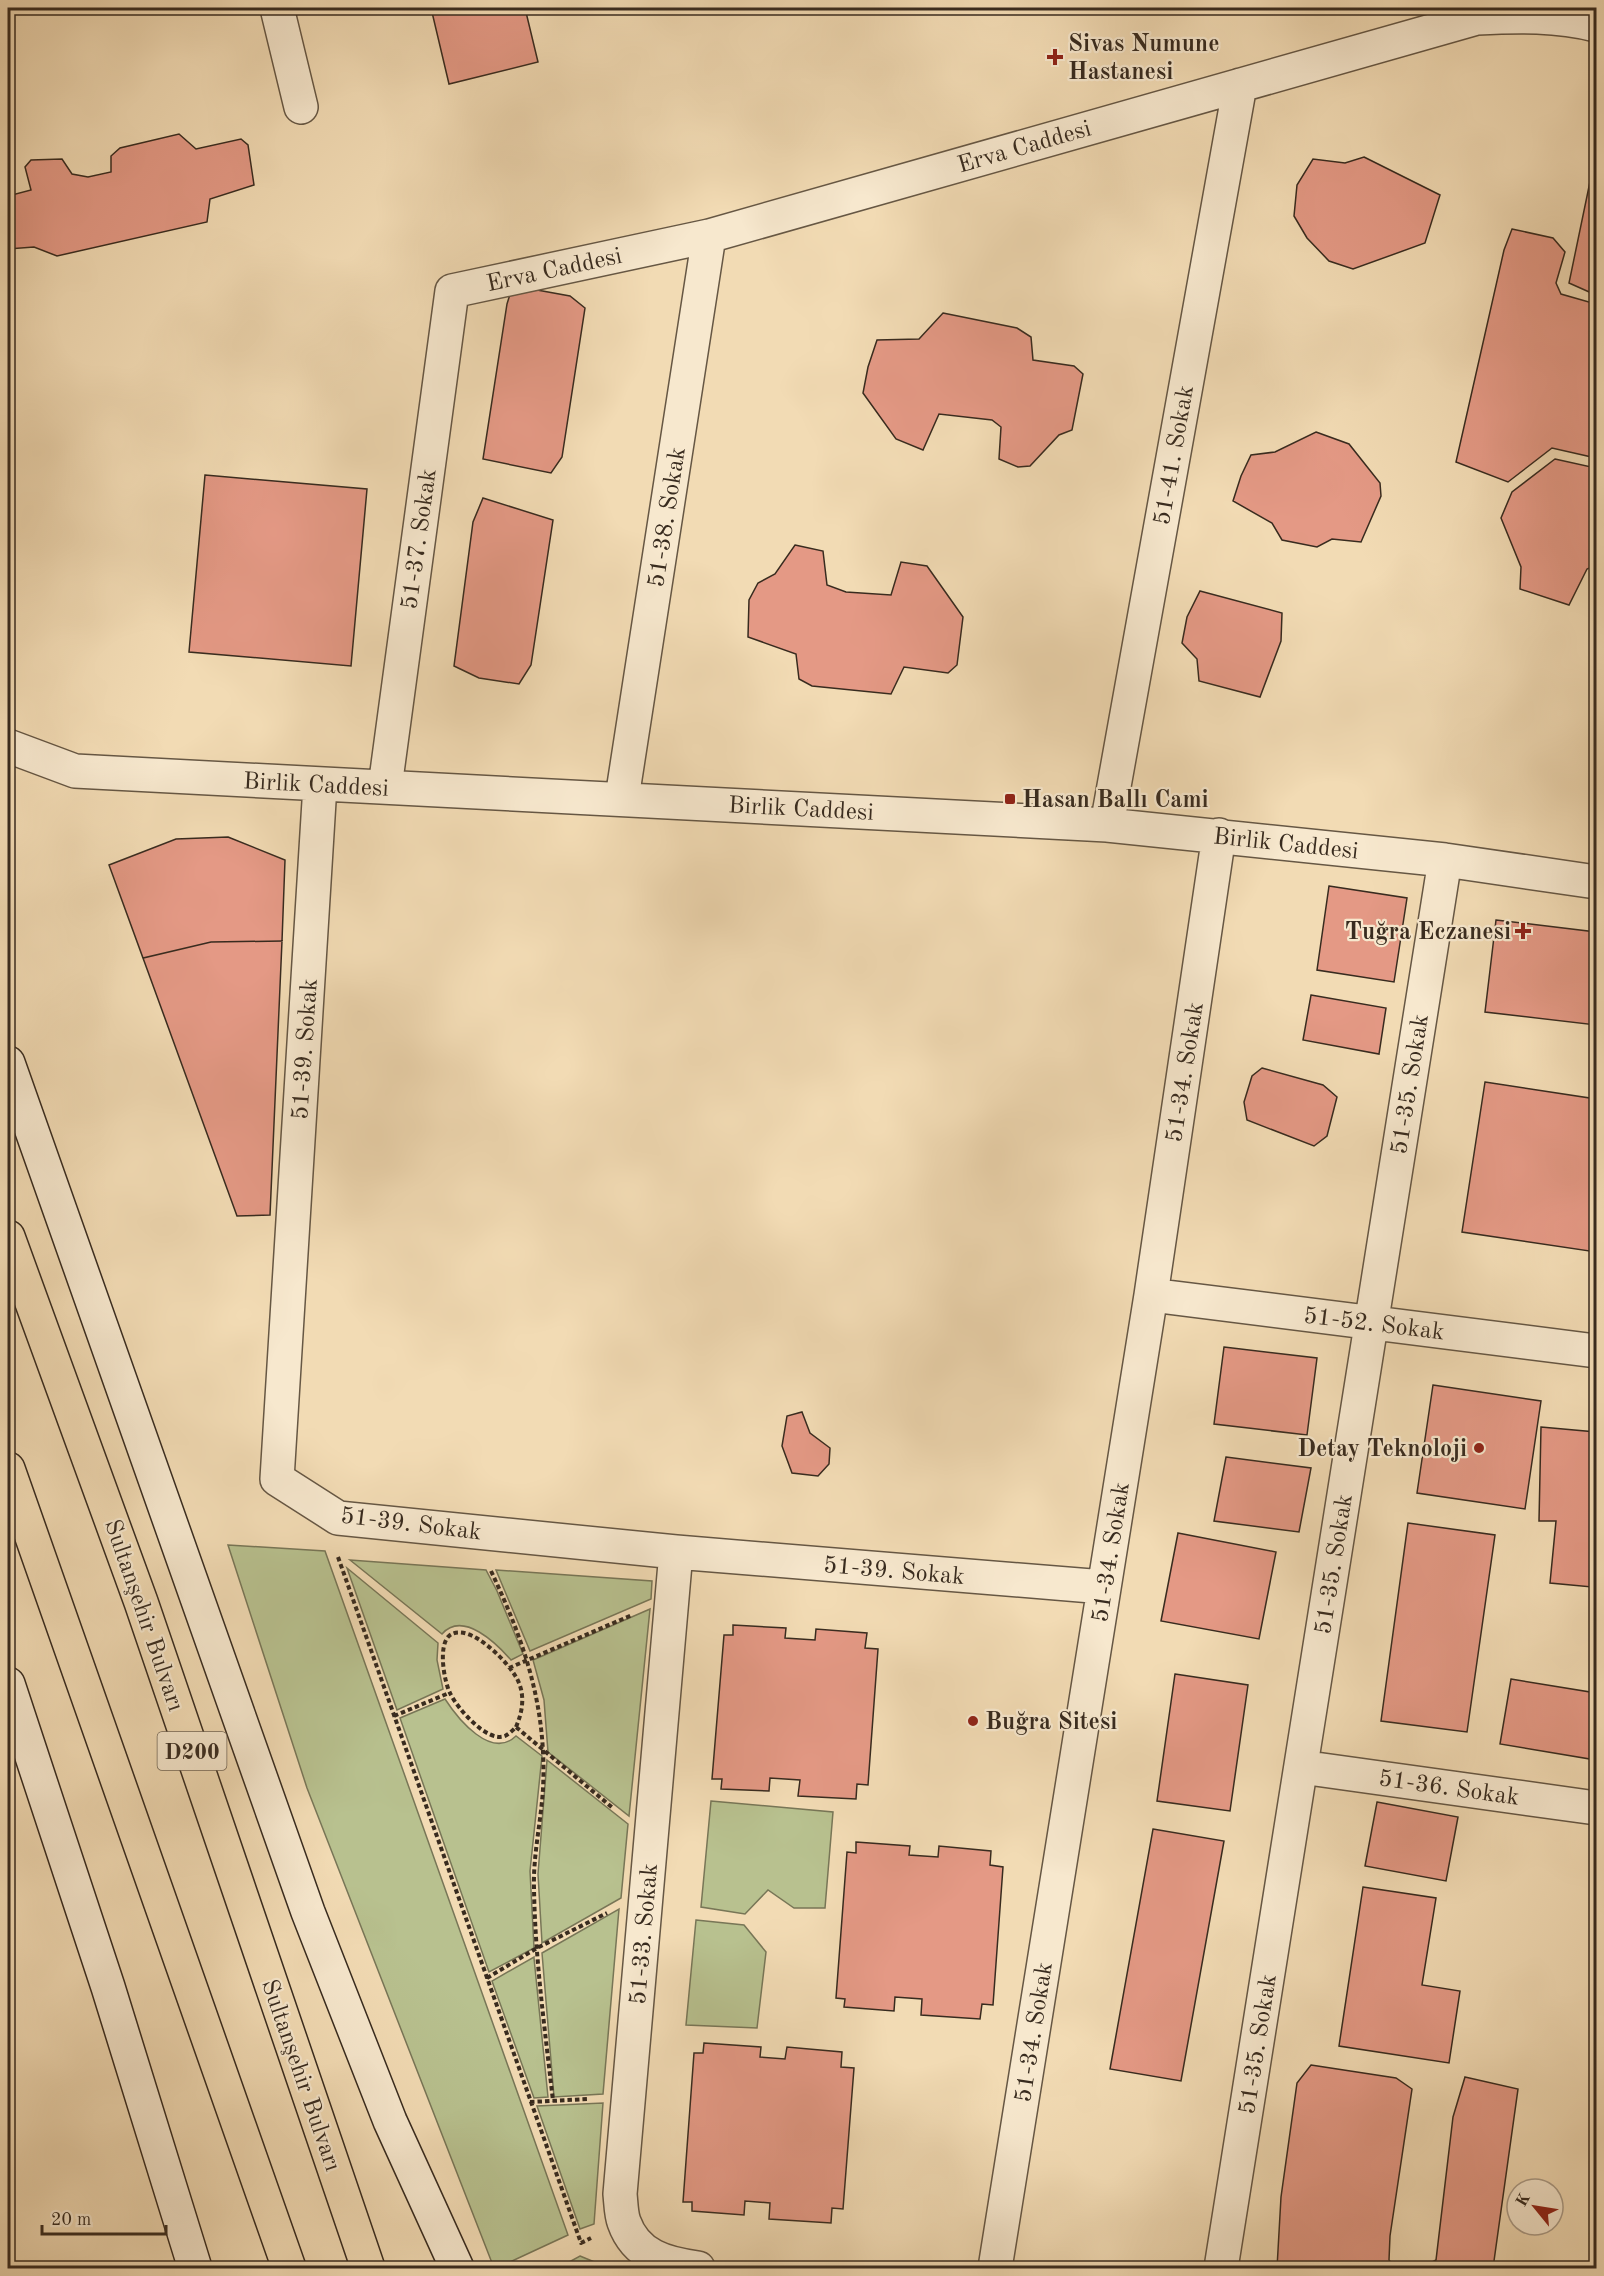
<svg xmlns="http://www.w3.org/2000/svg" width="1604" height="2276" font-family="'Old Standard TT',serif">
  <rect width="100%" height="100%" fill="#f2dbb4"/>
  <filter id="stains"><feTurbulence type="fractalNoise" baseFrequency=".00333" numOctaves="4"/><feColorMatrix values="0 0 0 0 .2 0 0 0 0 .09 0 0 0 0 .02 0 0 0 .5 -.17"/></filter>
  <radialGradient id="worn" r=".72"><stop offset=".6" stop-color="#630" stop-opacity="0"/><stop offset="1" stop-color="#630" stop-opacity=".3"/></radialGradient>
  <!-- green -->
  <path fill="#b8c18f" stroke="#787657" stroke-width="1.5" d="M228,1545l97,6 243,684 -71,33h-3l-187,-480z
    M350,1560l136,10 11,21 26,63 -12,6c-14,-16 -48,-50 -69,-26z
    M347,1568l91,75 -1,17 6,29 -46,21z
    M496,1570l156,11 -1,18 -121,52z
    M650,1609l-21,207 -81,-64 -4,-52 -11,-40z
    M445,1699c13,20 46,61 71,37l26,20 -12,115 4,77 -45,24 -89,-254z
    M547,1760l81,64 -7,74 -79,45 -4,-69z
    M711,1801l122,11 -8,96h-31l-26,-18 -23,24 -44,-7z
    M619,1909l-16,185 -49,3 -12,-144z
    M696,1920l48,5 22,27 -9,76 -71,-3z
    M534,1957v1l14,139 -14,1 -42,-117z
    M603,2103l-9,121 -14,5 -43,-123z
    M580,2256l29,12h-51z"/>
  <!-- building -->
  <path fill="#e49985" stroke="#382b1f" stroke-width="1.5" d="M431,8h94l13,54 -89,22z
    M179,134l17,15 45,-10 7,6 6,40 -44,14 -3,23 -150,34 -23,-9 -26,2v-53l23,-6 -6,-23 6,-7 31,-1 10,15 16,3 23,-5v-16l9,-8z
    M1364,157l76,38 -15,48 -72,26 -24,-8 -22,-23 -13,-22 3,-31 16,-26 32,4z
    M1596,163v132l-27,-12 23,-111z
    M1512,229l41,9 12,14 -9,31 5,11 35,10v154l-44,-10 -44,34 -52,-20 48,-212z
    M526,288l44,8 15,12 -23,149 -11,16 -68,-14 24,-155 4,-13z
    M943,313l74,15 14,9 2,23 41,6 9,8 -11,56 -13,5 -29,31 -12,1 -19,-8 2,-32 -9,-7 -53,-6 -16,36 -27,-11 -33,-46 5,-26 9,-27 42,-1z
    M1316,432l33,12 31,39 1,13 -20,46 -29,-3 -15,8 -35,-7 -10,-17 -39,-22 8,-25 10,-21 24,-3z
    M1555,459l41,9v97l-9,4 -18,36 -49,-16 1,-22 -20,-49 11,-26z
    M205,475l162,14 -16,177 -162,-14z
    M483,498l70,22 -22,145 -12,19 -40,-6 -25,-12 19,-144z
    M795,545l28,6 4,34 19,7 45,3 10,-33 26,4 36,51 -6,48 -9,8 -44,-6 -13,27 -79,-8 -13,-7 -3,-25 -48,-17 1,-37 9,-17 17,-9z
    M1200,591l82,22 -1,28 -21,56 -61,-16 -2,-22 -15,-16 5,-26z
    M228,837l57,23 -3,81 -71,1 -68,16 -34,-93 67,-26z
    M1329,886l78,12 -13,84 -77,-12z
    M1496,920l100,12v93l-111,-13z
    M282,941l-12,274 -33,1 -94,-258 68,-16z
    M1311,995l75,13 -7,46 -76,-14z
    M1262,1068l61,17 14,12 -10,39 -13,10 -67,-26 -3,-18 8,-26z
    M1485,1082l111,17v153l-134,-20z
    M1224,1347l93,11 -10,77 -93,-11z
    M1433,1385l108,16 -16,108 -108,-16z
    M802,1412l8,21 20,15 -1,16 -11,12 -26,-3 -10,-27 5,-30z
    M1541,1427l55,5v110l-4,45 -42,-4 6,-62h-17z
    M1226,1457l85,11 -12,64 -85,-11z
    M1408,1523l87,12 -28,197 -86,-11z
    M1178,1533l98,19 -17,87 -98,-18z
    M733,1625l53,3 -1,10 30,2 1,-11 51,4 -2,15 13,1 -10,136 -11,-1 -1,15 -58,-3 2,-16 -30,-2 -1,13 -48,-2 1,-10h-10l12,-144h9z
    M1175,1674l73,11 -18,126 -73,-10z
    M1511,1679l85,14v67l-96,-16z
    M1377,1802l81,15 -12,64 -81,-15z
    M1153,1829l71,12 -43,240 -71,-12z
    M856,1842l54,4 -1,9 29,2 1,-11 52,5 -1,14 13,2 -10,138 -11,-1 -2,15 -59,-4 1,-16 -27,-2 -1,14 -50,-4 1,-8 -9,-1 11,-146 9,1z
    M1363,1887l73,11 -14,87 38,6 -11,72 -110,-17z
    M704,2043l57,4 -1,10 25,2 2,-12 55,5 -1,15 13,1 -11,141 -11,-1 -1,15 -62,-4 1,-16 -25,-2 -1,14 -52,-4v-9h-9l11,-149h9z
    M1311,2065l85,13 16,11 -22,147 -1,24 6,8h-118l4,-71 16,-114z
    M1465,2077l53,12 -25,179h-72l15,-8 17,-143z"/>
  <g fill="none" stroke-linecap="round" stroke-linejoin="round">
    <defs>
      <path id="street" d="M277,8l24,99
        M8,746l67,25 1032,54 338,35 151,22
        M320,785l-43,694 61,39 338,34 428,35
        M385,787l67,-496 257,-55 768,-218c41,-2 80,-3 119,7
        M622,798l87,-562
        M1107,825l133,-740
        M1151,1295l445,56
        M676,1552l-56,642c1,9 1,20 4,28 12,34 42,42 74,46
        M1301,1767l295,41
        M995,2268l156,-973 68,-460
        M1221,2268l224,-1408"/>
      <path id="secondary" d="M8,1063l300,849 82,209 67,147
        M8,1684l100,303 87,281"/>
      <path id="highway" d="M8,1237l133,365 227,666
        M8,1469l281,799"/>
    </defs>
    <!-- street casing -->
    <use href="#street" stroke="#665744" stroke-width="36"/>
    <!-- secondary casing -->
    <use href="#secondary" stroke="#382b1f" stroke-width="36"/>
    <!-- highway casing -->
    <use href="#highway" stroke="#382b1f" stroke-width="36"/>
    <!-- path -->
    <path stroke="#382b1f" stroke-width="4" stroke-dasharray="4.5 3" stroke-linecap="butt" d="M338,1557l243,686 10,-5
      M491,1571c34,72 56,137 52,218 -2,33 -10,66 -9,99 1,71 11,142 19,213
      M509,1668l123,-53
      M394,1716l55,-23
      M516,1727c6,-14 9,-29 3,-44 -6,-17 -51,-64 -70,-47 -11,10 -5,45 1,57 7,15 37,50 55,43 4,-2 8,-6 11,-9l98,82
      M487,1978l50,-30 70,-35
      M530,2102l59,-3"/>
    <!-- street -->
    <use href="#street" stroke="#f7e8ce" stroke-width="33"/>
    <!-- secondary -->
    <use href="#secondary" stroke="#f7e8ce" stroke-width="33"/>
    <!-- highway -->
    <use href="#highway" stroke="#f2dbb4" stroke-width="33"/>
  </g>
  <!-- markers -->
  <g fill="#8f2418" stroke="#f7e8ce" stroke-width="2">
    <path d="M1052 48h6v6h6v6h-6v6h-6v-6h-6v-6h6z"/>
    <rect x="1004" y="793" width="12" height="12" rx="3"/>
    <path d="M1520 922h6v6h6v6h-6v6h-6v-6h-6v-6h6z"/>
    <circle cx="1479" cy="1448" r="6"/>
    <circle cx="973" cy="1721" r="6"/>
  </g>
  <g text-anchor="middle" stroke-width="4.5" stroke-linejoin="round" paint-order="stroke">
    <!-- shield labels -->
    <rect fill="#f7e8ce" stroke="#716454" stroke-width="1.5" x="157.5" y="1732" width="69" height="38" rx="4.5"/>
    <g font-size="22" font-weight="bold" fill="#382b1f">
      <text x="192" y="1759">D200</text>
    </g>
    <!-- poi labels -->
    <g font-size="24" font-weight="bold" fill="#382b1f" stroke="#f7e8ce" text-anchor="start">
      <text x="1068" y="51">Sivas Numune<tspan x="1068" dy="28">Hastanesi</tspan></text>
      <text x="1022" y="807">Hasan Ballı Cami</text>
      <text x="1511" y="939" text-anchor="end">Tuğra Eczanesi</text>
      <text x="1467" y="1456" text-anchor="end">Detay Teknoloji</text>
      <text x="985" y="1729">Buğra Sitesi</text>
    </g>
    <!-- street labels -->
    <g font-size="24" fill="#382b1f" stroke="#f7e8ce">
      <text transform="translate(1024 146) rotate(-16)" y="8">Erva Caddesi</text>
      <text transform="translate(554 269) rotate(-12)" y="8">Erva Caddesi</text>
      <text transform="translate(1173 455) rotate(-80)" y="8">51-41. Sokak</text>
      <text transform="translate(666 517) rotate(-81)" y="8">51-38. Sokak</text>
      <text transform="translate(418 539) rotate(-82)" y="8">51-37. Sokak</text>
      <text transform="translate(316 784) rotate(3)" y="8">Birlik Caddesi</text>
      <text transform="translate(801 808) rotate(3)" y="8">Birlik Caddesi</text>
      <text transform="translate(1286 843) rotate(6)" y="8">Birlik Caddesi</text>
      <text transform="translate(304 1049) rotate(-86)" y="8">51-39. Sokak</text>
      <text transform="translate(1184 1072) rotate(-81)" y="8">51-34. Sokak</text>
      <text transform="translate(1409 1084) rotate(-81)" y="8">51-35. Sokak</text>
      <text transform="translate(1374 1323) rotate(7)" y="8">51-52. Sokak</text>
      <text transform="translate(411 1523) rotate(7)" y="8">51-39. Sokak</text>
      <text transform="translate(1110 1552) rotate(-81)" y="8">51-34. Sokak</text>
      <text transform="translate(1333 1564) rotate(-81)" y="8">51-35. Sokak</text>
      <text transform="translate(894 1570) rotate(5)" y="8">51-39. Sokak</text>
      <text transform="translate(145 1615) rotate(71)" y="8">Sultanşehir Bulvarı</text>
      <text transform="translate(1449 1787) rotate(8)" y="8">51-36. Sokak</text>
      <text transform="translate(643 1934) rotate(-85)" y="8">51-33. Sokak</text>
      <text transform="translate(1033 2032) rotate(-81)" y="8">51-34. Sokak</text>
      <text transform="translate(1257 2044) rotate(-81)" y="8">51-35. Sokak</text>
      <text transform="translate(302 2075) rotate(71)" y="8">Sultanşehir Bulvarı</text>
    </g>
  </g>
  <!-- margin -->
  <rect width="1604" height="2276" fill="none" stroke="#f2dbb4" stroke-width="30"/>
  <rect x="9" y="9" width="1586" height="2258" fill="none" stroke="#382b1f" stroke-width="3"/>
  <rect x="15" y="15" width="1574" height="2246" fill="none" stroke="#382b1f" stroke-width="1.5"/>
  <!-- north arrow -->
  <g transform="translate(1535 2207) rotate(300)"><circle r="28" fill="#f7e8ce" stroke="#ab9c88" stroke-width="1.5"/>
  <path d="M0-4.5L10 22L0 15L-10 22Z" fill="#8f2418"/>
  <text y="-9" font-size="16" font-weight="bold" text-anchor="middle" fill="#382b1f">K</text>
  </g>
  <!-- scale -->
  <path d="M42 2225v9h124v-9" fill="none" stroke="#382b1f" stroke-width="3"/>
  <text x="51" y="2225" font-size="18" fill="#382b1f" stroke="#f7e8ce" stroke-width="4.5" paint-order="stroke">20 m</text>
  <rect width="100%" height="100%" filter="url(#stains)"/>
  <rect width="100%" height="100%" fill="url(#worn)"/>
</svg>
